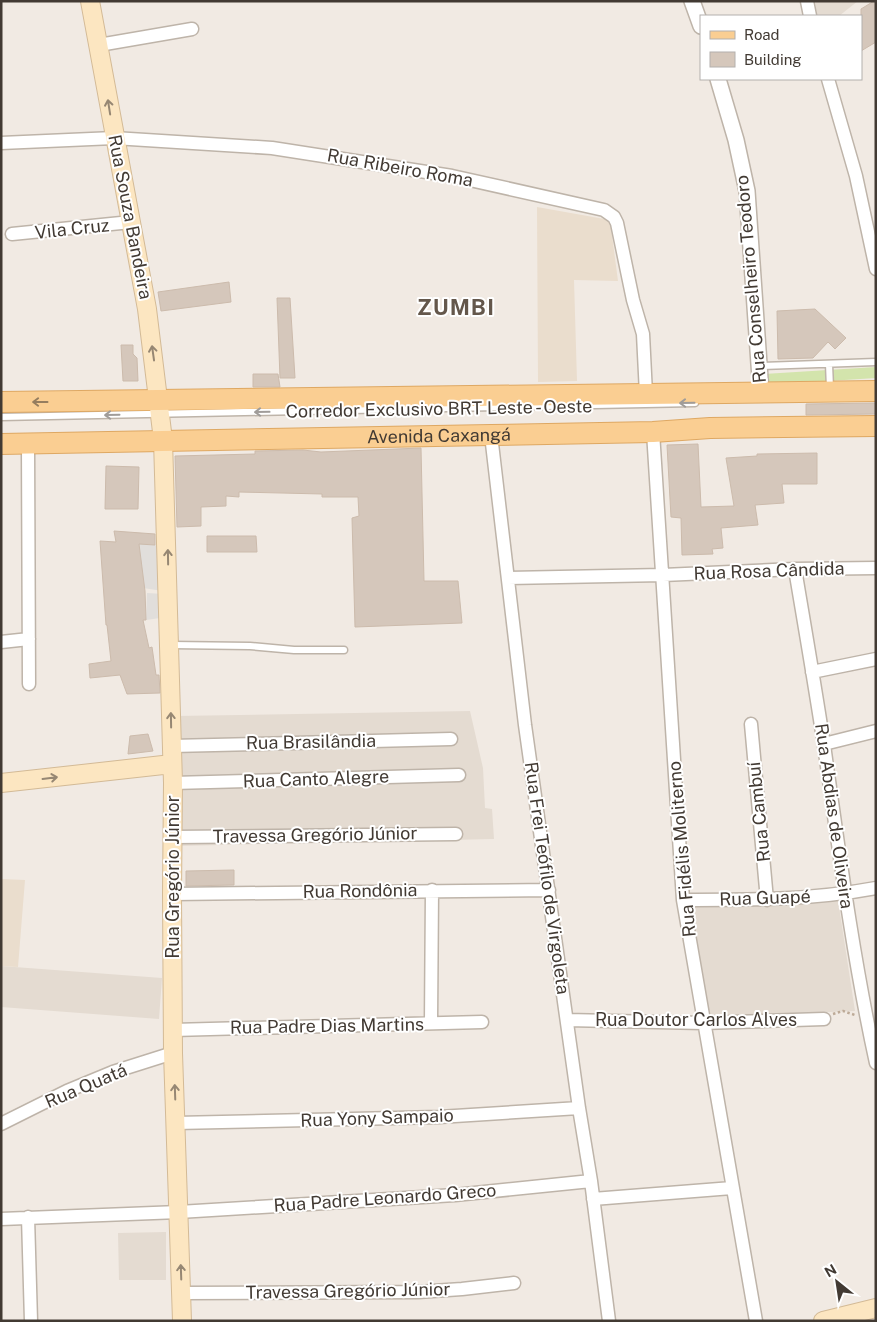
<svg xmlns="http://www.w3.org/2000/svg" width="877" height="1322" font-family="'Public Sans',sans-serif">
  <rect width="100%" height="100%" fill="#f1eae3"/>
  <!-- residential -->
  <path fill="#e4dbd1" d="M815,1h43l-19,15h-22z
    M470,711l13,57 2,40 7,1 2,30 -317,7 -2,-130z
    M838,900l17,111 -146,6 -20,-111z
    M1,966l161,12 -3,41 -158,-12z
    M166,1232v48h-47l-1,-47z"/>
  <!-- education -->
  <path fill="#eaddcd" d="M537,207l73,13 8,61 -44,-1 3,101 -39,1z
    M1,879l24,1 -7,87 -17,-1z"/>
  <!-- green -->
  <path fill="#d3e4ac" d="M876,367v11l-111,7 -1,-11z"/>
  <!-- parking -->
  <path fill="#e1dedb" d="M139,543l24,3v45l-20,-3z
    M147,593l16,1 -3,24 -14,2z"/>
  <!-- building -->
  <path fill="#d5c7bb" stroke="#ccbbac" d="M874,1h2v41l-15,9v-42z
    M229,282l2,20 -70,9 -3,-19z
    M277,298h13l5,80h-15z
    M815,309l31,29 -11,11 -7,-7 -15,16 -35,1 -1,-48z
    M121,345h12v9l4,4 1,23h-15z
    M253,374h25l2,13h-27z
    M876,403v11l-70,1v-11z
    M698,444l3,63 33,-1 -8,-48 31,-2v-2l60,-1v31h-35l2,19 -29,2 3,20 -37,3 2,20 -11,1 1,5 -31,1 -1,-37 -10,-1 -4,-72z
    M421,448l3,133h34l4,42 -107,4 -3,-109 7,-2 -1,-19h-36v-3l-83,-2v5l-13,-1v10l-25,1v19l-24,1 -2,-71 80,-2v-3l48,-1 18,2z
    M106,466l33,1 -1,42h-33z
    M114,531l41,3v11l-16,-1 6,47 1,29h-3l6,28 3,-1 4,28h3l1,18 -33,1 -7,-19 -30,3 -1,-14 22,-3 -4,-36h-1l-6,-84 16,1z
    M207,536h49l1,16h-50z
    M148,734l5,17 -25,3 2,-18z
    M234,870v15l-48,1v-15z"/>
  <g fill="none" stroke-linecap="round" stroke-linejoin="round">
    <defs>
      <path id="service" d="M829,364l1,24
        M760,366l116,-4
        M1,417l694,-14
        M171,645l79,1 44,4h50"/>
      <path id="minor" d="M807,1l3,15
        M99,45l93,-16
        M828,79l28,97 20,93
        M1,143l113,-5 158,10 180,28 152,34 10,7 3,6 16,77 10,34 3,60
        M12,234l119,-12
        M653,432l30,468 73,421
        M491,435l34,290 54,383 12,73 18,140
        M28,444l1,240
        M795,569c10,59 20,117 29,176 15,106 29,213 52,318
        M508,578l155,-3 132,-6 81,-1
        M1,642l28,-3
        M812,672l64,-13
        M751,724l16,176
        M824,744l52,-13
        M172,746l279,-7
        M173,783l286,-8
        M174,837l282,-3
        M172,894l377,-4
        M683,900c65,0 129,0 193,-12
        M567,1020l136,3 121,-4
        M431,1023l1,-133
        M173,1030l309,-8
        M176,1123l263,-6 140,-9
        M1,1124l66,-33 46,-19 60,-19
        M593,1199l139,-11
        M28,1217l3,104
        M1,1219l178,-7 276,-17 136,-14
        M182,1293l236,-1 44,-3 52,-6"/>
      <path id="tertiary" d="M692,1l9,25
        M718,79l18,61 11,51 14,202"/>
      <path id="secondary" d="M90,1l57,308 16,131 10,343 -1,111 1,159 9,268
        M1,783l171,-19
        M823,1321l53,-13"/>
      <g id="primary">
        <path d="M1,402l875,-11"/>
        <path id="s1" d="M1,444l490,-9 162,-3 57,-4 166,-2"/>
      </g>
    </defs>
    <!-- service casing -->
    <use href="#service" stroke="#beb4a9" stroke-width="9"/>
    <!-- minor casing -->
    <use href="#minor" stroke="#beb4a9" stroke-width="15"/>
    <!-- tertiary casing -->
    <use href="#tertiary" stroke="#beb4a9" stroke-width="18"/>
    <!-- secondary casing -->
    <use href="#secondary" stroke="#d3ba96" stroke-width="20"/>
    <!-- primary casing -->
    <use href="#primary" stroke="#dea863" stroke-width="22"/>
    <!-- path -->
    <path stroke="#bdaa97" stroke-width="2.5" stroke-dasharray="2.5 2.5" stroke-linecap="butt" d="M833,1014l10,-3 12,4"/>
    <!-- service -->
    <use href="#service" stroke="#fff" stroke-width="6"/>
    <!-- minor -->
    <use href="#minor" stroke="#fff" stroke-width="12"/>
    <!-- tertiary -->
    <use href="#tertiary" stroke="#fff" stroke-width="15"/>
    <!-- secondary -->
    <use href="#secondary" stroke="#fce6c1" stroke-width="18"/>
    <!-- primary -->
    <use href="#primary" stroke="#face92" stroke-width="20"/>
  </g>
  <!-- one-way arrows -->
  <defs><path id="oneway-shaft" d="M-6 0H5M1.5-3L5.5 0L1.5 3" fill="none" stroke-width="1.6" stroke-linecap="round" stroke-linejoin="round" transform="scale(1.25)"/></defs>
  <g stroke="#968773">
    <use href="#oneway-shaft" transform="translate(109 107) rotate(-99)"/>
    <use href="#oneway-shaft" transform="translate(153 353) rotate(-98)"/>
    <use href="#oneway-shaft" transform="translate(168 557) rotate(-91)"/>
    <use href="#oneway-shaft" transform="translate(171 720) rotate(-91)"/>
    <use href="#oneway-shaft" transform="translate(50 778) rotate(-7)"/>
    <use href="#oneway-shaft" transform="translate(175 1092) rotate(-92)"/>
    <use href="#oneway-shaft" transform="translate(181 1272) rotate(-92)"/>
  </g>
  <use stroke="#957d5e" href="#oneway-shaft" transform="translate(40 402) rotate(180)"/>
  <g stroke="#a09c99">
    <use href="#oneway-shaft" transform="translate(687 403) rotate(179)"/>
    <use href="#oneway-shaft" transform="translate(262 412) rotate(179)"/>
    <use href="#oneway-shaft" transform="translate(112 415) rotate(179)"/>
  </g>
  <g text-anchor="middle" stroke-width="4" stroke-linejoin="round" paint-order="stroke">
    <!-- street labels -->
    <g font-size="18" fill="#423a33" stroke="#fff">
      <text transform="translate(400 168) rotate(10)" y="6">Rua Ribeiro Roma</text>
      <text transform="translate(130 217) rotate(79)" y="6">Rua Souza Bandeira</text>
      <text transform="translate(72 229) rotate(-6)" y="6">Vila Cruz</text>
      <text transform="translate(751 279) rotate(-95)" y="6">Rua Conselheiro Teodoro</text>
      <text transform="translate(439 409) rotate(-1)" y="6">Corredor Exclusivo BRT Leste - Oeste</text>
      <text dy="6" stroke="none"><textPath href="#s1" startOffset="438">Avenida Caxangá</textPath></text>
      <text transform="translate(769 571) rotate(-2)" y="6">Rua Rosa Cândida</text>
      <text transform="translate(311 742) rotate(-1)" y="6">Rua Brasilândia</text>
      <text transform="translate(316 779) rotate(-2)" y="6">Rua Canto Alegre</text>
      <text transform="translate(759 812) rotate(-96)" y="6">Rua Cambuí</text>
      <text transform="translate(834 816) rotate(82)" y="6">Rua Abdias de Oliveira</text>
      <text transform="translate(315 835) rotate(-1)" y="6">Travessa Gregório Júnior</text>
      <text transform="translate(682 849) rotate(-95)" y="6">Rua Fidélis Moliterno</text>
      <text transform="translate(173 877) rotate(-90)" y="6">Rua Gregório Júnior</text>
      <text transform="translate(547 878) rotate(82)" y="6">Rua Frei Teófilo de Virgoleta</text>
      <text transform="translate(360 891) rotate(-1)" y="6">Rua Rondônia</text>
      <text transform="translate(765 898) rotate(-2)" y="6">Rua Guapé</text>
      <text x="696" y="1026">Rua Doutor Carlos Alves</text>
      <text transform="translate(327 1026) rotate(-1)" y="6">Rua Padre Dias Martins</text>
      <text transform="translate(86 1086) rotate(-23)" y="6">Rua Quatá</text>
      <text transform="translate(377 1118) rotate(-2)" y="6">Rua Yony Sampaio</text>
      <text transform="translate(385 1198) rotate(-4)" y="6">Rua Padre Leonardo Greco</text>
      <text transform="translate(348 1291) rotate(-1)" y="6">Travessa Gregório Júnior</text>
    </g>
    <!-- district labels -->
    <g font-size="22" font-weight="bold" letter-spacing="1" fill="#64574b" stroke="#fff">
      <text x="456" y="315">ZUMBI</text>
    </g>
  </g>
  <!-- border -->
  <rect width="877" height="1322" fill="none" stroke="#423a33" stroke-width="5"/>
  <!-- legend -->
  <rect x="700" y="15" width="162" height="65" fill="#ffffff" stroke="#b3b0ad"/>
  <rect x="710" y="31" width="25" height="8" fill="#face92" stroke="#b3b0ad"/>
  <text x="744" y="40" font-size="15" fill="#423a33">Road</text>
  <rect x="710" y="52" width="25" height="15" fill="#d5c7bb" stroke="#b3b0ad"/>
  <text x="744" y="65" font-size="15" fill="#423a33">Building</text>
  <!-- north arrow -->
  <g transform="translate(837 1282) rotate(330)" stroke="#ffffff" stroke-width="4" paint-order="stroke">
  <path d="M0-4L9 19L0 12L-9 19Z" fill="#423a33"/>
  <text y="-8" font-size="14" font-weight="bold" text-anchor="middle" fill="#423a33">N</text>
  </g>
</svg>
